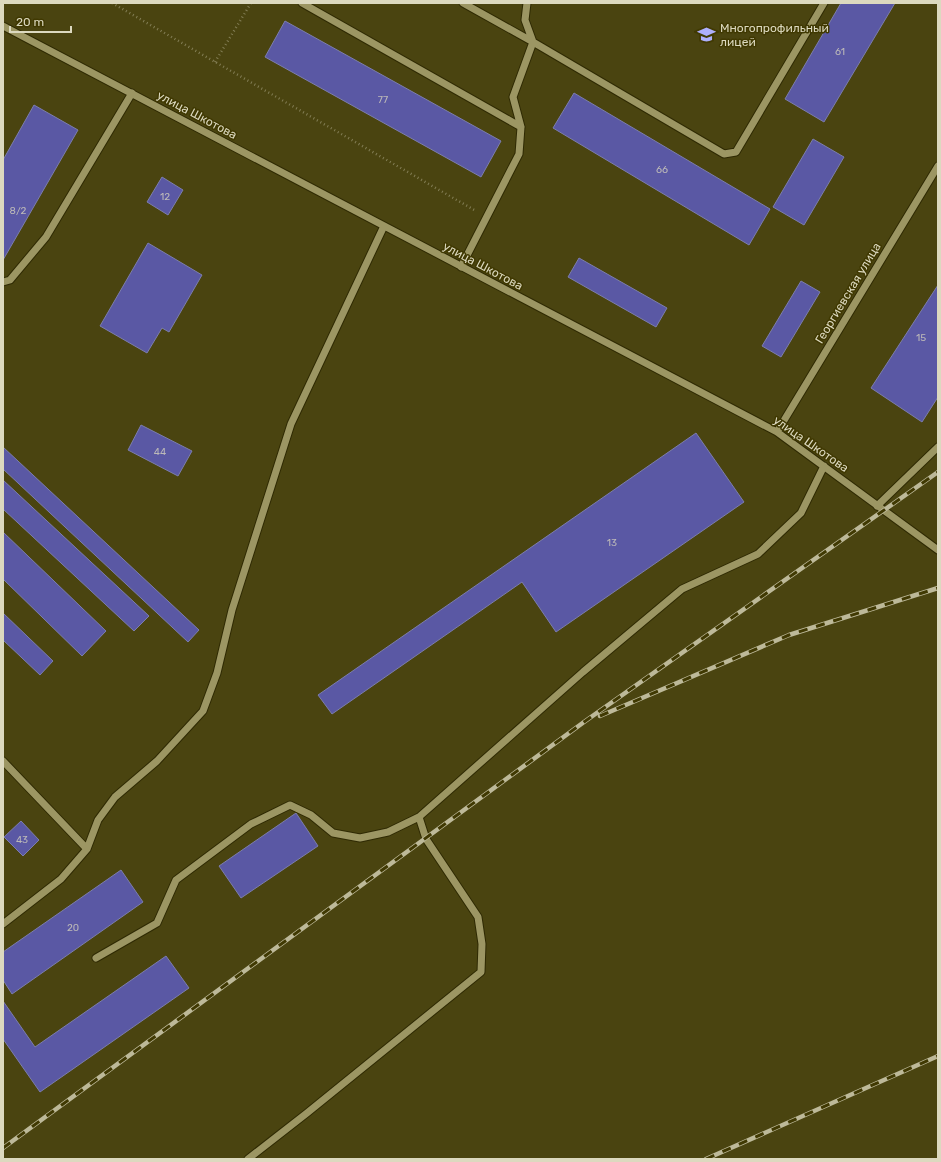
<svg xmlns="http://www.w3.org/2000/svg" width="941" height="1162" font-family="Rubik,sans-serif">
  <rect width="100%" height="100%" fill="#4a4410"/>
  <!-- building -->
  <path fill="#5a58a4" stroke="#7c7eac" d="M841,3h54l-71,119 -39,-23z
    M285,21l216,120 -20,36 -216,-120z
    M574,93l196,116 -21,36 -196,-117z
    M34,105l44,25 -75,130v-100z
    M813,139l31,18 -40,68 -31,-18z
    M162,177l21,13 -15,25 -21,-13z
    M148,243l54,32 -33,57 -7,-4 -15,25 -47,-27z
    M579,258l88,50 -11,19 -88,-50z
    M801,281l19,11 -39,65 -19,-11z
    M938,285v112l-16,25 -51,-34z
    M141,425l51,26 -14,25 -50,-26z
    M696,433l48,69 -188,130 -34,-50 -190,132 -14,-19z
    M3,447l196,183 -11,12 -185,-173z
    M3,480l146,136 -15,15 -131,-122z
    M3,532l103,99 -24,25 -79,-77z
    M3,613l50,48 -13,14 -37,-35z
    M296,813l22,33 -77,52 -22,-32z
    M21,821l18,19 -16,16 -19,-19z
    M121,870l22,32 -131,92 -9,-14v-28z
    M166,956l23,32 -149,104 -37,-53v-38l32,46z"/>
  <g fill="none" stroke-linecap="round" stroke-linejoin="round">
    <defs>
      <path id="minor" d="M302,3l219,124
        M463,3l70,39 -8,-22 2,-17
        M3,26l774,406 161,118
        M461,267l58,-113 2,-27 -8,-30 20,-55 191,112 12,-2 88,-149
        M3,282l7,-2 36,-43 86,-144
        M777,432l161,-266
        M877,506l61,-59
        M3,761l84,88
        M3,924l58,-45 26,-30 11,-29 17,-23 42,-36 46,-50 14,-38 15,-63 59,-186 93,-198
        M96,958l61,-35 19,-43 75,-56 39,-19 21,10 22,18 27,5 28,-6 31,-15
        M248,1159l59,-46 174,-141 1,-28 -4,-27 -52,-78 -7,-22 164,-145 99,-83 76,-35 43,-41 23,-47"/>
    </defs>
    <!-- minor casing -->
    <use href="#minor" stroke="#2f2a03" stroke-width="9"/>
    <!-- path -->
    <path stroke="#837e55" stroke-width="2.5" stroke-dasharray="1 3" stroke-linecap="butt" d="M112,3l364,208
      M215,62l36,-59"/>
    <!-- minor -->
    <use href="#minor" stroke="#9c9663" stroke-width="7"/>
    <defs>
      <path id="rail" d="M600,716l189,-81 149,-47
        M3,1148l581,-426 354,-250
        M706,1159l232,-103"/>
    </defs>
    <!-- rail casing -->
    <use href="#rail" stroke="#bdb999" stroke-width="4.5"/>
    <!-- rail -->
    <use href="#rail" stroke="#403902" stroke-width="3" stroke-dasharray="9" stroke-linecap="butt"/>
  </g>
  <!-- icons -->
  <defs>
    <symbol id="school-bare" viewBox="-9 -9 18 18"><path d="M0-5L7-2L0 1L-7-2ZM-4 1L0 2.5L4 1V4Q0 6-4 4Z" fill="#adaffb" stroke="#403902" stroke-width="2.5" paint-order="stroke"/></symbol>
  </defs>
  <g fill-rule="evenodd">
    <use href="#school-bare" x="694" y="22" width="25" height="25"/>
  </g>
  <g text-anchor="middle" stroke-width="3" stroke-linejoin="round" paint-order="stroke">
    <!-- number labels -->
    <g font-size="10" fill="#bcb9b8">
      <text x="840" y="55">61</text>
      <text x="383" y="103">77</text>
      <text x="662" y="173">66</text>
      <text x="165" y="200">12</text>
      <text x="18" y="214">8/2</text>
      <text x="921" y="341">15</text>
      <text x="160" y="455">44</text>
      <text x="612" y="546">13</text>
      <text x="22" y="843">43</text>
      <text x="73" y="931">20</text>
    </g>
    <!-- poi labels -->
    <g font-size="12" fill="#dcd9bf" stroke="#403902" text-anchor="start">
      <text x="720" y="32">Многопрофильный<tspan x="720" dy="14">лицей</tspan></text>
    </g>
    <!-- street labels -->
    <g font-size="12" fill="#dcd9bf" stroke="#403902">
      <text transform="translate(197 115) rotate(28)" y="4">улица Шкотова</text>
      <text transform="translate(483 266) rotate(28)" y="4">улица Шкотова</text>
      <text transform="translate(848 293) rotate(-59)" y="4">Георгиевская улица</text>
      <text transform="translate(811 444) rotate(35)" y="4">улица Шкотова</text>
    </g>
  </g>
  <!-- border -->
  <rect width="941" height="1162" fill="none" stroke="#dcd9bf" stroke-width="8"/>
  <!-- scale -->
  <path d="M10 26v6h61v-6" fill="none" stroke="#dcd9bf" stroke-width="2"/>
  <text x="16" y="26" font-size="12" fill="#dcd9bf" stroke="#403902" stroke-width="3" paint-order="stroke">20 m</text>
</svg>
